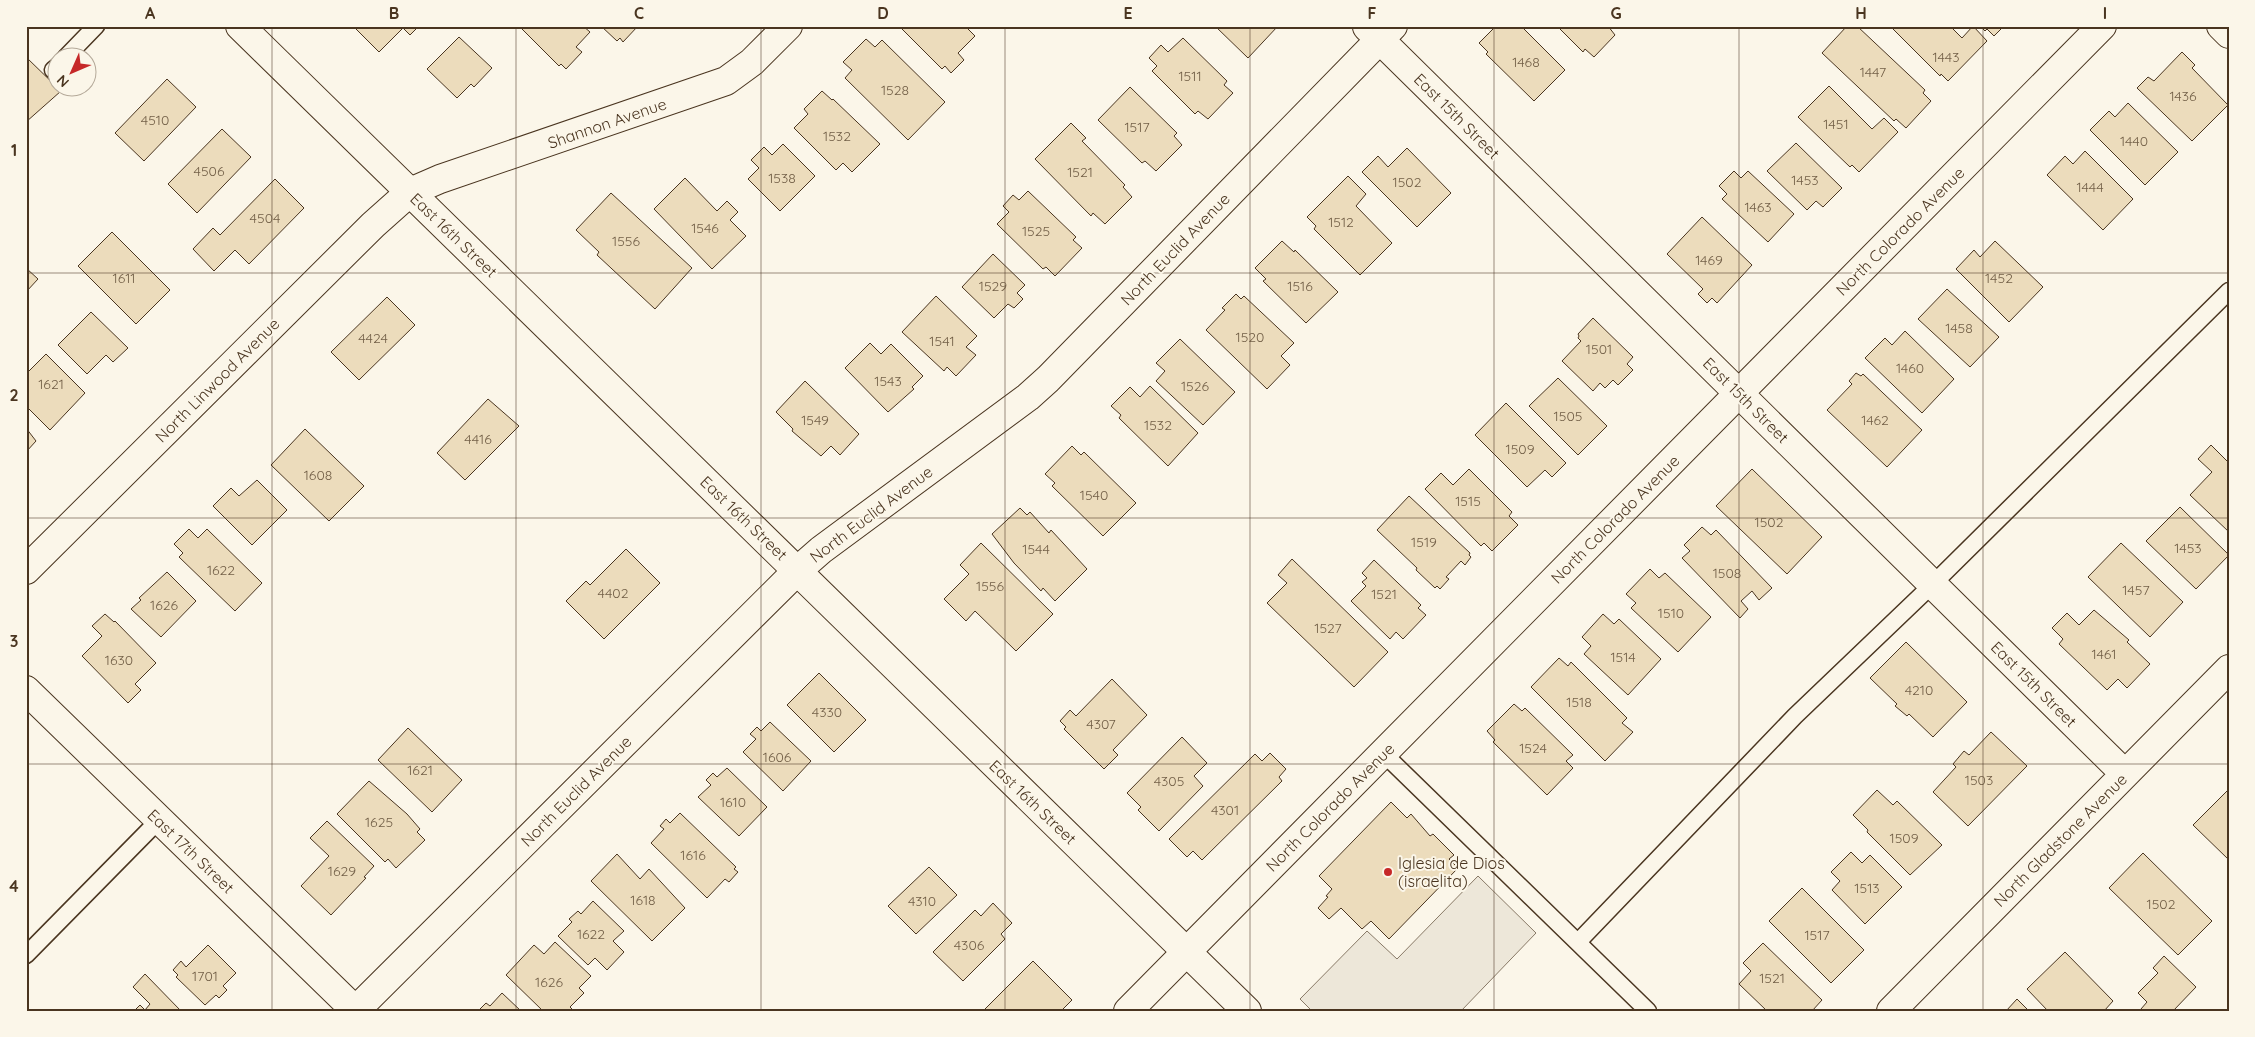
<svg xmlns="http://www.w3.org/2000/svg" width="2255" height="1037" font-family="Quicksand,sans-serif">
  <rect width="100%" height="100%" fill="#fbf6e9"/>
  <!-- parking -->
  <path fill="#ede7d9" stroke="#887966" d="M1478,876l58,57 -75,78h-149l-12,-12 67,-68 30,28z"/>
  <!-- building -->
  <path fill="#ecdcbc" stroke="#4a3520" d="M353,26h65v1l-8,8 -7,-7 -24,24z
    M519,26h64l7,6 -14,15 6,5 -16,17 -5,-5 -2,2z
    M601,26h37l-15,16 -3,-4 -3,3z
    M899,26h66l10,10 -17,17 6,7 -13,13 -6,-7 -3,3z
    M1215,26h63l-30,32z
    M1496,26h25l44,44 -31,31 -48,-47 2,-2 -9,-9z
    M1557,26h51l7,9 -21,22 -9,-8 -2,3z
    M1847,26h10l68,64 -2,3 8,8 -25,27 -10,-9 -2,2 -72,-68z
    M1890,26h60l12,12 11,-12 14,15 -39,40 -7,-7 -1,2z
    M1980,26h24l-10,10 -7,-7 -2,2z
    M459,37l33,31 -18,19 -3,-3 -14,14 -30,-29z
    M1183,38l44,43 -3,4 9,8 -25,26 -10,-8 -3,3 -43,-43 5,-5 -8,-8 12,-13 7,7z
    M866,39l9,8 7,-7 63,62 -37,38 -63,-62 7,-8 -9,-8z
    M2182,52l13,13 -3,3 36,37 -36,36 -55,-53 11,-11 6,4z
    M26,57l35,34 -35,31z
    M167,79l29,28 -52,54 -29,-28z
    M1829,86l43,43 12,-11 14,14 -39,40 -7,-7 -2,2 -52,-50z
    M1130,87l47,46 -3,3 8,9 -26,26 -11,-10 -3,2 -44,-43z
    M822,91l10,9 1,-1 47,45 -28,28 -9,-9 -7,7 -42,-42 14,-14 -4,-5z
    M2128,103l50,49 -33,33 -55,-55 19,-19 6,6z
    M1071,123l15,15 -4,3 43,44 -2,2 9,10 -27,27 -12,-11 -2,3 -56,-57z
    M222,129l29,28 -54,56 -29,-29z
    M1796,143l46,45 -19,19 -7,-6 -9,9 -40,-39z
    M783,144l32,32 -35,35 -32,-32 11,-11 -8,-8 13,-13 8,8z
    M1407,148l44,45 -34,34 -55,-55 16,-16 10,11z
    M2085,151l48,48 -30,31 -56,-55 18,-19 8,8z
    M1734,171l7,7 7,-7 46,43 -26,28 -46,-43 5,-5 -8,-8z
    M1348,176l18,18 -10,12 36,37 -32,32 -46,-46 2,-3 -9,-9z
    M685,178l32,33 10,-10 11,11 -8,8 16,16 -34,33 -58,-60z
    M275,179l29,29 -55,56 -14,-14 -21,21 -21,-22 20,-21 7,7z
    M1028,191l48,46 -3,3 9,8 -27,28 -9,-9 -3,2 -46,-45 12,-12 -6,-6 10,-11 6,5z
    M611,193l81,75 -37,41 -58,-54 2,-3 -23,-22z
    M1702,217l50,48 -35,38 -5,-5 -5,5 -9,-9 5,-5 -36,-35z
    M112,232l58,58 -34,34 -58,-58z
    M1282,241l12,11 1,-2 43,42 -32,31 -43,-42 3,-2 -11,-11z
    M1995,241l48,46 -34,35 -53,-53 18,-19 6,7z
    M993,254l32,31 -8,8 6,6 -9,9 -6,-4 -14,14 -32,-31z
    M26,268l12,11 -12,13z
    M1947,289l52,48 -29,30 -52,-48z
    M1236,294l5,5 3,-3 50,47 -13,13 9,9 -23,24 -61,-59 19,-20 -3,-2z
    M936,296l41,40 -11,11 10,8 -20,21 -9,-9 -3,4 -42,-39z
    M387,297l28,28 -56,55 -28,-28z
    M91,312l37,36 -15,14 -7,-7 -19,19 -29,-29z
    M1593,318l40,39 -6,7 6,6 -15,15 -5,-5 -8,8 -5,-5 -7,8 -31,-30 19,-20 -3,-3 1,-2 -1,-2z
    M1905,331l49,48 -32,34 -57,-55 20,-20 7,7z
    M1180,339l55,53 -32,33 -47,-44 9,-10 -9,-8z
    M870,343l11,11 10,-10 32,32 -11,11 2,2 -26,23 -43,-44z
    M46,354l39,39 -35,37 -24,-24v-32z
    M1856,373l5,3 2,-2 59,56 -35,37 -60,-57 25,-26 -3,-3z
    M1558,378l49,48 -29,29 -49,-49z
    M805,381l54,53 -19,21 -9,-9 -10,10 -29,-25 1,-2 -17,-17z
    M1150,386l48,47 -30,33 -49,-48 2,-3 -10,-9 19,-19 10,10z
    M488,399l31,27 -54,54 -28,-27z
    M1506,403l60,60 -14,14 -7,-7 -18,17 -52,-52z
    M26,428l10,13 -10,11z
    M305,429l59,57 -35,35 -58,-56z
    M2211,445l18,18v69l-39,-37 22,-23 -14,-13z
    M1072,446l9,9 3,-3 52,51 -33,33 -51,-50 3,-3 -10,-9z
    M1469,469l43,43 -3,4 9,9 -26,26 -8,-8 -3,3 -56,-57 16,-16 12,12z
    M1752,469l70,68 -35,37 -71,-68z
    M257,480l30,30 -35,35 -39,-39 18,-18 8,8z
    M1409,496l61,57 -1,2 2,2 -6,8 -4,-4 -15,16 3,2 -9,10 -3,-3 -2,2 -19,-18 1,-2 -40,-38z
    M2180,507l49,48 -33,34 -50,-48z
    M1020,508l7,7 3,-3 19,21 2,-3 36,39 -32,32 -12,-13 -2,3 -27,-28 -22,-29z
    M1702,527l9,8 5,-5 56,58 -13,12 -7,-9 -11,10 7,8 -8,9 -58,-60 8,-7 -6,-6z
    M189,529l9,9 9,-9 55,54 -27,28 -56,-54 4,-4 -9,-9z
    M981,543l72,71 -37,37 -41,-40 -9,10 -22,-22 25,-25 -9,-9z
    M2121,543l62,59 -33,35 -62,-60z
    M626,549l34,34 -56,56 -38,-38 20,-20 4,4z
    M1292,559l96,93 -34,35 -87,-84 20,-20 -9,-8z
    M1374,560l47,45 -3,3 8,7 -23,24 -7,-7 -6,7 -39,-38 15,-15 -4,-4 5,-4 -5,-5z
    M1650,569l9,9 6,-5 46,44 -33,35 -47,-44 5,-5 -10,-9z
    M167,572l29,29 -35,36 -30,-28 10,-9 -2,-2z
    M2094,610l35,30 -2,2 23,22 -23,24 -9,-9 -11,11 -48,-46 4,-5 -11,-11 15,-15 12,12z
    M105,614l9,8 1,-1 41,42 -21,21 6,6 -13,13 -46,-47 20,-20 -10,-10z
    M1603,614l11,10 5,-5 42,40 -33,36 -44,-41 7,-8 -9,-9z
    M1906,642l61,60 -34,35 -24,-23 -2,2 -12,-10 2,-2 -27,-26z
    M1559,658l9,8 3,-4 56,56 -5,5 11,9 -28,29 -74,-74z
    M819,673l47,47 -32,32 -47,-47z
    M1112,679l35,36 -34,35 5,5 -14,14 -40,-40 2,-2 -6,-6 10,-11 6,6z
    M1514,704l8,7 3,-3 48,47 -7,6 7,7 -26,27 -54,-53 2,-2 -8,-9z
    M770,722l41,39 -28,30 -40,-39 13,-13 -6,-5 7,-7 4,4z
    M408,728l54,52 -30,32 -54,-52z
    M1991,732l36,34 -59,60 -35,-34 23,-25 -3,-3 11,-13 5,4z
    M1182,737l25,26 -13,13 9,10 -44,45 -21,-21 3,-3 -14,-14z
    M1270,753l16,16 -7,8 3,4 -80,79 -9,-9 -6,6 -18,-18 86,-85 7,7z
    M727,768l40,39 -28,29 -41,-39 13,-12 -5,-5 7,-7 4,4z
    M369,781l38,33 13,15 -3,3 8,8 -29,28 -8,-9 -3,3 -48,-48z
    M2229,789v71l-36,-35z
    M1877,790l16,15 4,-4 45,44 -32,30 -43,-43 1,-2 -15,-15z
    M1391,802l16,16 4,-4 19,22 3,-2 21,21 -5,4 9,9 -69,71 -18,-18 -9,8 -21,-21 -12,11 -11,-11 10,-11 -2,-1 6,-7 -13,-13z
    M680,813l56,54 -2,2 4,3 -9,10 -4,-3 -18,19 -56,-55 13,-14 -4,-3 6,-7 4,4z
    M327,821l47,45 -10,11 2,1 -35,37 -30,-29 28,-30 -19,-18z
    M1851,852l11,11 8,-8 32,32 -37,37 -33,-34 8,-9 -9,-9z
    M2143,853l69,68 -34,34 -69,-67z
    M617,854l23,25 9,-10 36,39 -33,33 -61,-60z
    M929,867l28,28 -41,39 -28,-28z
    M1802,888l62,62 -33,33 -62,-62z
    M593,901l31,30 -11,10 11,11 -17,18 -12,-12 -7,7 -30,-29 14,-14 -3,-3 9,-8 3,3z
    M993,903l19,20 -11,11 4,5 -42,42 -30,-29 42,-42 6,6z
    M555,942l36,34 -12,12 5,5 -14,14 4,4h-31l-37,-36 28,-30 10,9z
    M1763,943l59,57 -10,11h-45l-28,-27 12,-13 -8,-8z
    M208,945l28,28 -13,13 4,4 -8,8 -3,-3 -11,10 -29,-28 2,-2 -5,-5 8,-9 5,6z
    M2065,952l48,49 -9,10h-56l-21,-22z
    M2164,956l32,31 -23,24h-30l-2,-2 6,-7 -9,-9 20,-20 -5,-5z
    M1033,961l39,39 -11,11h-78z
    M145,974l36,37h-47l6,-6 5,5 5,-6 -17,-17z
    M502,993l19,18h-43l8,-8 4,3z
    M2017,999l12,12h-23z"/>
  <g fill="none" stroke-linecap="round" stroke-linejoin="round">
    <defs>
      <path id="lane" d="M65,58l31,-32
        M53,70l5,-4
        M1383,753l265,258
        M1578,942l217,-226 138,-132 296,-293
        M26,955l133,-135"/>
      <path id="street" d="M2221,26l8,8
        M1367,27l758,747
        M26,570l347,-345 37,-33 30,-13 286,-98 26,-19 36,-36
        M26,690l330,321
        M355,1011l442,-440 24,-21 207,-153 20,-18 345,-353
        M1128,1011l974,-985
        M1891,1011l338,-342"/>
      <path id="secondary" d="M240,26l1007,985"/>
    </defs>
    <!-- lane casing -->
    <use href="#lane" stroke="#4a3520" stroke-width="19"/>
    <!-- street casing -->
    <use href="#street" stroke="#4a3520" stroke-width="30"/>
    <!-- secondary casing -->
    <use href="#secondary" stroke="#4a3520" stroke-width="30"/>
    <!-- lane -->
    <use href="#lane" stroke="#fbf6e9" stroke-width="16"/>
    <!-- street -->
    <use href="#street" stroke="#fbf6e9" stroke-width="28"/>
    <!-- secondary -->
    <use href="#secondary" stroke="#fbf6e9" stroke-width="28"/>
  </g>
  <!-- grid -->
  <path fill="none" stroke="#4a3520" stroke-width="1" stroke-opacity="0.55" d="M272,26v985M516,26v985M761,26v985M1005,26v985M1250,26v985M1494,26v985M1739,26v985M1983,26v985M26,273h2203M26,518h2203M26,764h2203"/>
  <!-- markers -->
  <circle fill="#c62828" stroke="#fbf6e9" stroke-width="2" cx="1388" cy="872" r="5"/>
  <g text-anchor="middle" stroke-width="4" stroke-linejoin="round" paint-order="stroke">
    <!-- number labels -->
    <g font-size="14" fill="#725f47">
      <text x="1946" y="62">1443</text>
      <text x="1526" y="67">1468</text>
      <text x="1873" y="77">1447</text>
      <text x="1190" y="81">1511</text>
      <text x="895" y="95">1528</text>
      <text x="2183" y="101">1436</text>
      <text x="155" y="125">4510</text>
      <text x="1836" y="129">1451</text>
      <text x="1137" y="132">1517</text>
      <text x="837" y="141">1532</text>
      <text x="2134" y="146">1440</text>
      <text x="209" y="176">4506</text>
      <text x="1080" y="177">1521</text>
      <text x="782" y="183">1538</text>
      <text x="1805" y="185">1453</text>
      <text x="1407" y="187">1502</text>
      <text x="2090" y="192">1444</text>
      <text x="1758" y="212">1463</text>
      <text x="265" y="223">4504</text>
      <text x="1341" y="227">1512</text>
      <text x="705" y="233">1546</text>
      <text x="1036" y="236">1525</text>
      <text x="626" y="246">1556</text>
      <text x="1709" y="265">1469</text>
      <text x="124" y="283">1611</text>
      <text x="1999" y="283">1452</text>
      <text x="993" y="291">1529</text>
      <text x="1300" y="291">1516</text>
      <text x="1959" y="333">1458</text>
      <text x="1250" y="342">1520</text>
      <text x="373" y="343">4424</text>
      <text x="942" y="346">1541</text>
      <text x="1599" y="354">1501</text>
      <text x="1910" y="373">1460</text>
      <text x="888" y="386">1543</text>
      <text x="51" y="389">1621</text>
      <text x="1195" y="391">1526</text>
      <text x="1568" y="421">1505</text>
      <text x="815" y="425">1549</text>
      <text x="1875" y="425">1462</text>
      <text x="1158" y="430">1532</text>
      <text x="478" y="444">4416</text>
      <text x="1520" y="454">1509</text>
      <text x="318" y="480">1608</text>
      <text x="1094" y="500">1540</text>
      <text x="1468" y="506">1515</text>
      <text x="1769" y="527">1502</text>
      <text x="1424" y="547">1519</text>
      <text x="2188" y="553">1453</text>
      <text x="1036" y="554">1544</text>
      <text x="221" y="575">1622</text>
      <text x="1727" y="578">1508</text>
      <text x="990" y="591">1556</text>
      <text x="2136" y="595">1457</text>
      <text x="613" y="598">4402</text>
      <text x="1384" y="599">1521</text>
      <text x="164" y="610">1626</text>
      <text x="1671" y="618">1510</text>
      <text x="1328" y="633">1527</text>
      <text x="2104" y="659">1461</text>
      <text x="1623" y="662">1514</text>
      <text x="119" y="665">1630</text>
      <text x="1919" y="695">4210</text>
      <text x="1579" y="707">1518</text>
      <text x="827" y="717">4330</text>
      <text x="1101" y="729">4307</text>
      <text x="1533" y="753">1524</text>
      <text x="777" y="762">1606</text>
      <text x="420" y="775">1621</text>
      <text x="1979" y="785">1503</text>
      <text x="1169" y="786">4305</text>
      <text x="733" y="807">1610</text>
      <text x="1225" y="815">4301</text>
      <text x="379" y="827">1625</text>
      <text x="1904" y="843">1509</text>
      <text x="693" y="860">1616</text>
      <text x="342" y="876">1629</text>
      <text x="1867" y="893">1513</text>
      <text x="643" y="905">1618</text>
      <text x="922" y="906">4310</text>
      <text x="2161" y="909">1502</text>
      <text x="591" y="939">1622</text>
      <text x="1817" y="940">1517</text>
      <text x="969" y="950">4306</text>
      <text x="205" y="981">1701</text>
      <text x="1772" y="983">1521</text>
      <text x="549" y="987">1626</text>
    </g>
    <!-- street labels -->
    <g font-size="16" fill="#4a3520" stroke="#fbf6e9">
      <text transform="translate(1457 116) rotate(45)" y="6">East 15th Street</text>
      <text transform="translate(607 123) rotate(-19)" y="6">Shannon Avenue</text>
      <text transform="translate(1900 231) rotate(-45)" y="6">North Colorado Avenue</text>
      <text transform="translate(454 235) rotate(44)" y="6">East 16th Street</text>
      <text transform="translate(1175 249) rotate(-46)" y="6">North Euclid Avenue</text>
      <text transform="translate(217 380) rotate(-45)" y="6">North Linwood Avenue</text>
      <text transform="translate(1746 400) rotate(45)" y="6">East 15th Street</text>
      <text transform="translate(871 514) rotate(-37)" y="6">North Euclid Avenue</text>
      <text transform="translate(744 518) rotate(44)" y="6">East 16th Street</text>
      <text transform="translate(1615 519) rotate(-45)" y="6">North Colorado Avenue</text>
      <text transform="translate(2034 684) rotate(45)" y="6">East 15th Street</text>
      <text transform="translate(576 791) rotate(-45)" y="6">North Euclid Avenue</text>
      <text transform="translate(1033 802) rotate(44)" y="6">East 16th Street</text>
      <text transform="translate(1330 807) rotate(-45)" y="6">North Colorado Avenue</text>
      <text transform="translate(2060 840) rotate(-45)" y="6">North Gladstone Avenue</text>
      <text transform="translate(191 851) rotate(44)" y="6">East 17th Street</text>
    </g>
    <!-- poi labels -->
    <g font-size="16" fill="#4a3520" stroke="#fbf6e9" text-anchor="start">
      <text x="1398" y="869">Iglesia de Dios<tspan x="1398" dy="18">(israelita)</tspan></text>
    </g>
  </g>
  <!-- border -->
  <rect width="2255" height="1037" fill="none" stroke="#fbf6e9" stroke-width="55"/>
  <!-- north arrow -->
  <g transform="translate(72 72) rotate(225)"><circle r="24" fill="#fbf6e9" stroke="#b4a999"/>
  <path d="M0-4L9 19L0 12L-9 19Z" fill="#c62828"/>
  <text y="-8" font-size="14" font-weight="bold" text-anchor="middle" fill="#4a3520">N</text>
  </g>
  <rect x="28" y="28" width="2200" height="982" fill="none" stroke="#4a3520" stroke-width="2"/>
  <g font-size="16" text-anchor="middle" font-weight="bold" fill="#4a3520">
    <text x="150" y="19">A</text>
    <text x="394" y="19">B</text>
    <text x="639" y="19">C</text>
    <text x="883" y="19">D</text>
    <text x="1128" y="19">E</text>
    <text x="1372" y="19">F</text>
    <text x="1616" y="19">G</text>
    <text x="1861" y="19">H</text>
    <text x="2105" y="19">I</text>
    <text x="14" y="156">1</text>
    <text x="14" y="401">2</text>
    <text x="14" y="647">3</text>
    <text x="14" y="892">4</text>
  </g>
</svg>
